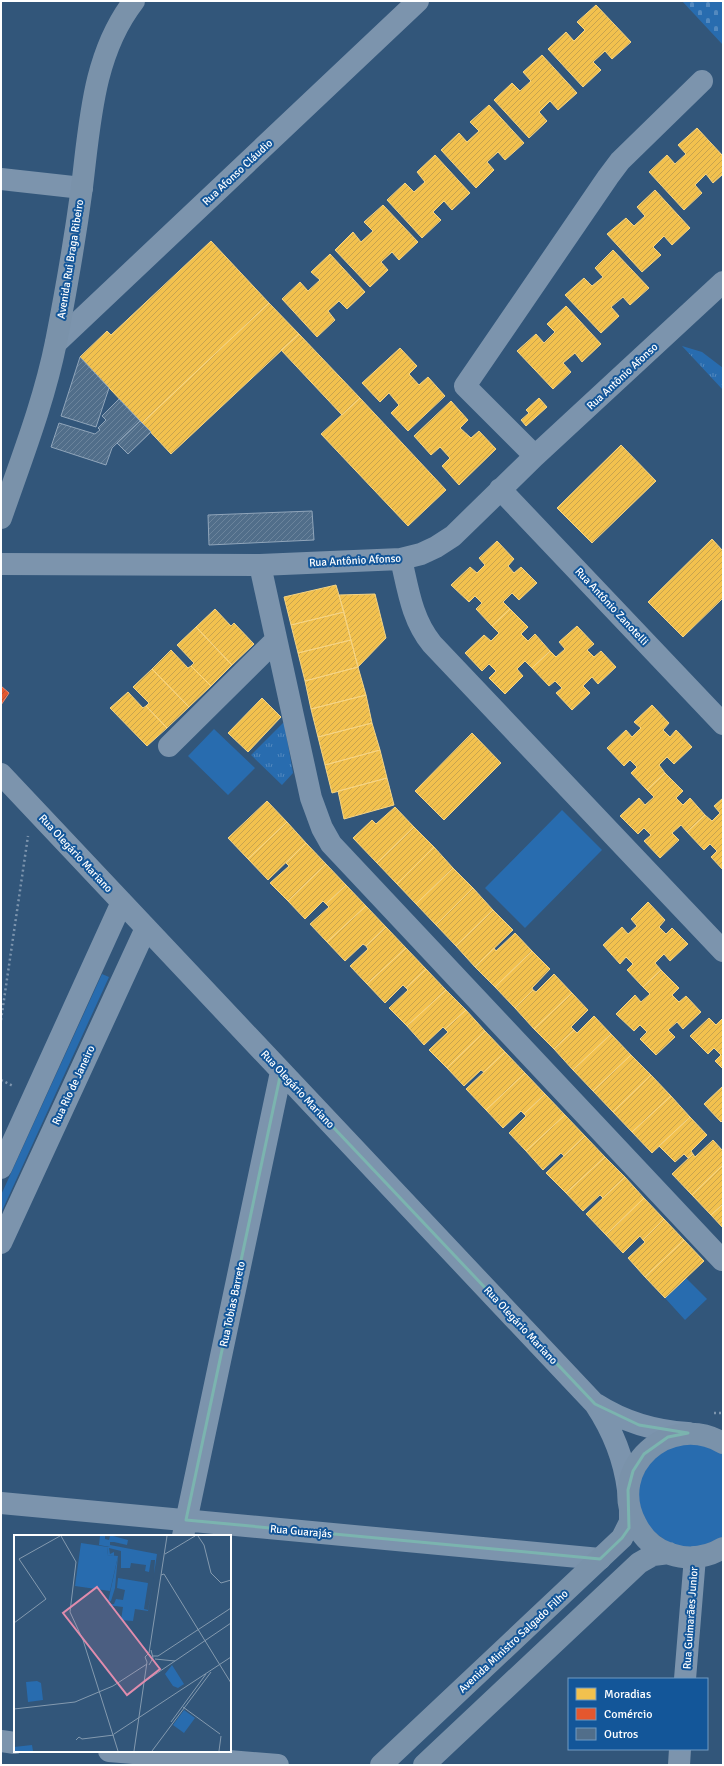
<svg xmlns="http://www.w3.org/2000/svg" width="724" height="1766" font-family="Signika,sans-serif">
  <defs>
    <pattern id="grass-tufts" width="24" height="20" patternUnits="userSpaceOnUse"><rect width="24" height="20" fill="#286caf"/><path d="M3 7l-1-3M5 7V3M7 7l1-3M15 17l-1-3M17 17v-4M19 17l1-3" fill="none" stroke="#5389bf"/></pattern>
    <pattern id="cemetery-stones" width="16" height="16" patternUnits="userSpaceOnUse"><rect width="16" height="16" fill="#286caf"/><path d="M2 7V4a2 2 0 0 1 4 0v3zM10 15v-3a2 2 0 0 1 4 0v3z" fill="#5389bf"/></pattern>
    <pattern id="homes-hatch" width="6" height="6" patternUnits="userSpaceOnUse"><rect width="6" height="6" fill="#f2c14e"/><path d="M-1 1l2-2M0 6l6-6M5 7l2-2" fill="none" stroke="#c8a44e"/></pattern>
    <pattern id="shops-hatch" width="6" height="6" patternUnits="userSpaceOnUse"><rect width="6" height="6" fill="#e4572e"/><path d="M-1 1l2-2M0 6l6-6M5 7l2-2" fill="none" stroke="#af5338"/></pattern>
    <pattern id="building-hatch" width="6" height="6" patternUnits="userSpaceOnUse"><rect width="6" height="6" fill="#516e8a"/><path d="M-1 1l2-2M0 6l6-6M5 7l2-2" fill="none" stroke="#6b849c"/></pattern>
  </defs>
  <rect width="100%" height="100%" fill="#32567a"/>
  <!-- grass -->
  <path fill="url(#grass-tufts)" d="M682,346l20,6 21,16v22z
    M284,722l9,51 -11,12 -31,-30z"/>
  <!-- cemetery -->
  <path fill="url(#cemetery-stones)" d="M682,1h41v44z"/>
  <!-- garden -->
  <path fill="#286caf" d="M214,729l41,39 -27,27 -40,-39z
    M562,810l40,40 -77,78 -40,-40z
    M102,974l7,3 -108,236v-18z
    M686,1278l21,21 -22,21 -20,-22z
    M697,1443l26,11v83l-26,11 -25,-3 -21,-15 -12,-22v-25l12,-23 20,-14z"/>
  <!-- homes -->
  <path fill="url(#homes-hatch)" stroke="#f6d483" d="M596,5l35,37 -19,17 -7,-8 -12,11 8,8 -18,17 -35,-38 18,-17 8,9 11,-11 -8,-8z
    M542,55l35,38 -19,17 -8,-9 -11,11 8,9 -18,17 -35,-38 18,-17 8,8 11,-10 -8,-9z
    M489,105l35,38 -19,17 -7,-8 -11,10 7,8 -18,18 -35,-38 18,-17 8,9 12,-11 -9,-9z
    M697,128l26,28v18l-10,9 -7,-9 -11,11 7,8 -18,17 -35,-38 18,-17 8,9 11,-10 -8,-9z
    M435,155l35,38 -18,17 -8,-9 -11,11 8,8 -19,18 -35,-38 18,-17 9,9 11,-10 -8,-10z
    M655,190l35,38 -18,17 -8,-9 -11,11 8,8 -19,17 -35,-38 19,-16 8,8 11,-10 -8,-9z
    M383,205l35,37 -19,18 -7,-8 -11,10 7,8 -18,17 -35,-37 18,-18 8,10 12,-11 -9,-9z
    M211,241l58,62 -127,120 -62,-66 27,-26 4,4z
    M613,250l36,38 -19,17 -7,-8 -12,10 8,9 -18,17 -36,-38 19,-17 8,8 11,-9 -8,-9z
    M330,254l35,38 -18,17 -8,-8 -11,10 7,9 -18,17 -35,-38 18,-17 8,9 12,-11 -9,-8z
    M269,303l30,31 -128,120 -29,-31z
    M566,306l35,38 -19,18 -7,-9 -12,10 8,9 -18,17 -36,-38 19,-17 8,9 11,-11 -8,-8z
    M299,334l61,64 -18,17 -61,-65z
    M400,348l17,18 -8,8 10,11 9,-8 17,19 -37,35 -17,-18 8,-8 -10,-12 -9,9 -18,-19z
    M360,398l86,92 -38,36 -87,-92z
    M539,398l8,9 -21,19 -5,-6 8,-7 -3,-3z
    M451,401l17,19 -8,8 11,10 8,-7 17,18 -37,36 -17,-19 8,-8 -10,-11 -9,8 -17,-19z
    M621,445l35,36 -64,62 -35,-35z
    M712,539l11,12v47l-40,39 -35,-35z
    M497,541l17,18 -6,7 6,7 7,-6 16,16 -18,17 -7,-7 -9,9 7,7 -18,17 -16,-17 6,-6 -7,-7 -6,6 -18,-17 19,-18 7,6 8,-8 -6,-7z
    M336,585l8,27 -53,13 -7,-28z
    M375,594l11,44 -28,29 -19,-72z
    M215,609l16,17 3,-3 20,21 -22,21 -36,-38z
    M510,609l18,18 -7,7 7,7 7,-7 15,17 -18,17 -7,-7 -8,8 6,7 -18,18 -16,-16 7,-7 -7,-7 -7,7 -17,-18 19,-18 7,6 8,-8 -7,-7z
    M344,612l7,28 -53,13 -7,-28z
    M577,626l17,18 -7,6 7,7 7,-6 15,16 -18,17 -6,-7 -9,9 7,7 -18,17 -16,-17 6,-5 -7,-7 -6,5 -17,-18 18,-17 6,6 9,-8 -6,-7z
    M196,627l36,38 -21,21 -20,-20 3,-3 -17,-18z
    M351,640l7,27 -53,14 -7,-28z
    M171,650l17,18 3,-2 20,20 -22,21 -37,-38z
    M358,667l8,28 -55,14 -6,-28z
    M152,669l37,38 -22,21 -21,-22 3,-3 -16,-16z
    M128,692l15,16 3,-2 21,22 -20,18 -37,-38z
    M366,695l6,28 -54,14 -7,-28z
    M262,698l19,19 -33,35 -20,-19z
    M652,705l17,18 -6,7 7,7 6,-7 16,17 -18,17 -7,-7 -8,8 6,8 -18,17 -16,-17 6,-6 -7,-7 -6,6 -17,-18 19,-18 6,7 9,-9 -7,-6z
    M372,723l8,27 -55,15 -7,-28z
    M472,733l29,30 -57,57 -29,-29z
    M380,750l7,28 -55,15 -7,-28z
    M665,773l18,18 -7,7 7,7 7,-7 15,17 -18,17 -6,-7 -9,8 7,7 -19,18 -16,-17 7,-6 -7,-7 -6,6 -18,-18 19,-18 6,7 9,-8 -7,-7z
    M387,778l7,27 -50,14 -6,-28z
    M723,798v72l-12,-13 6,-6 -7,-7 -6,6 -17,-18 18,-17 7,6 8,-8 -6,-7z
    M267,801l20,21 -39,37 -20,-21z
    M395,807l19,20 -37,36 -24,-25 19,-18 4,4z
    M287,822l19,21 -38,37 -20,-21z
    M414,827l20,20 -37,37 -20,-21z
    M306,843l20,21 -38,37 -18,-18 19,-17 -3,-3z
    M434,847l19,21 -37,36 -19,-20z
    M326,864l20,21 -20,19 -3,-3 -18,18 -17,-18z
    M453,868l20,20 -37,37 -20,-21z
    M346,885l20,21 -39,36 -17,-18 19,-17 -3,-3z
    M473,888l20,22 -37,36 -20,-21z
    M648,902l17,18 -6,7 7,7 6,-6 16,16 -18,17 -6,-7 -9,9 6,7 -18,17 -16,-17 6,-6 -7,-7 -6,7 -17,-19 19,-18 6,7 9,-8 -6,-7z
    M366,906l20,21 -20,19 -3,-2 -18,17 -18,-19z
    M493,910l20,20 -38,37 -19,-21z
    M386,927l20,21 -39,36 -17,-18 18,-17 -2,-3z
    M515,933l17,18 -37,36 -20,-20 19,-19 2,3z
    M406,948l20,21 -20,19 -3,-3 -18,18 -18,-19z
    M532,951l18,18 -18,19 1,2 -18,18 -20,-21z
    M426,969l20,21 -39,36 -18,-18 19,-18 -2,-2z
    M661,970l18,18 -7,7 7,7 7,-6 15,16 -18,17 -6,-7 -9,8 7,7 -19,18 -16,-16 7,-7 -7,-7 -6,6 -18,-17 19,-19 6,7 9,-8 -7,-7z
    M554,974l18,19 -38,36 -19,-21 18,-18 3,2z
    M446,990l20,20 -21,19 -2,-2 -19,18 -17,-19z
    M572,993l16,17 -17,17 3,3 -20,19 -20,-20z
    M466,1010l19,21 -38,37 -18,-18 19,-18 -3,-3z
    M594,1016l17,18 -38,36 -19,-21 20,-19 3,3z
    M709,1018l7,7 7,-7v51l-8,-8 6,-6 -7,-7 -6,6 -18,-18z
    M485,1031l20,21 -21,20 -3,-2 -17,16 -17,-18z
    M611,1034l20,21 -38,36 -20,-21z
    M505,1052l20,21 -39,37 -20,-21z
    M631,1055l20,20 -38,37 -20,-21z
    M525,1073l20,21 -21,20 -3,-3 -18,17 -17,-18z
    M651,1075l20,21 -39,36 -19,-20z
    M723,1086v34l-2,2 -17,-18z
    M545,1094l20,21 -39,36 -17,-18 17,-17 -2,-2z
    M671,1096l19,21 -38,36 -20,-21z
    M565,1115l20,21 -21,20 -3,-3 -18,17 -17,-19z
    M690,1117l17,18 -16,16 2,3 -5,4 -4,-4 -9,8 -16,-16z
    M585,1136l20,21 -39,36 -20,-20z
    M713,1140l10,11v14l-31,30 -20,-21 21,-20 2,3z
    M605,1157l20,20 -22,21 -3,-3 -17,16 -17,-18z
    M723,1165v39l-12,11 -19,-20z
    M625,1177l19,21 -38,37 -20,-21z
    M644,1198l20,21 -21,21 -3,-4 -17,17 -17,-18z
    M723,1204v24l-12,-13z
    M664,1219l20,21 -39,37 -17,-19 17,-16 -2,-2z
    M684,1240l20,21 -39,37 -20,-21z"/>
  <!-- shops -->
  <path fill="url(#shops-hatch)" stroke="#ec896d" d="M1,686l8,7 -8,12z"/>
  <!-- building -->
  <path fill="url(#building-hatch)" stroke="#90a5ba" d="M80,357l29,31 -13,39 -35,-11z
    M119,399l21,22 -28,27 -6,17 -55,-18 8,-24 36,11 5,-4 -2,-2 8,-8 -4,-4z
    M140,421l11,11 -23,22 -11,-11z
    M312,511l2,29 -105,5 -1,-30z"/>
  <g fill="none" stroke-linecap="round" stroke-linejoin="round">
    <!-- path -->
    <path stroke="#7c94ad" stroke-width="2.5" stroke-dasharray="2 3" stroke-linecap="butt" d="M1,1020l27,-184
      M1,1080l12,6
      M714,1413h9"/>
    <!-- minor -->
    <path stroke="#7c94ad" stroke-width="22" d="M1,179l81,9
      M56,343l362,-342
      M535,456l-70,-70 143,-209 12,-16 82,-80
      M500,489l223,235
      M401,559c7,30 11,61 31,85l291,307
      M1,564l259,1 141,-6 20,-5 15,-7 17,-11 82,-80 188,-174
      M260,565l51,233 11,30 9,16 391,416
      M169,746l107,-106
      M1,774l594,630c18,27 29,54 33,86
      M1,1168l121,-266
      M1,1243l145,-315
      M596,1404c28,18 59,27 92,29
      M1,1503l599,56
      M183,1536l98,-464
      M685,1679l10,-122
      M1,1741l14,2
      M109,1751l169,14
      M679,1765l1,-16"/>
    <!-- major -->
    <path stroke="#7a92aa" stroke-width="22" d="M1,518c20,-58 43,-116 55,-176 10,-51 19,-103 26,-155 8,-65 11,-133 52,-186
      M723,1443c-54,-32 -117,25 -87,81 7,14 19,25 34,30 18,6 36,4 53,-6
      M381,1765l241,-227 8,-16v-12
      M424,1765l215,-202 14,-8 16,-2"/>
  </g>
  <!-- marked area -->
  <path fill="none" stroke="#7bb4af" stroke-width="3" stroke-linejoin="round" d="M281,1072l314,332 44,21 49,8 -20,4 -24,17 -11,17 -5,19 1,38 -7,10 -22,21 -414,-39z"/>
  <g text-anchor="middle" stroke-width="4" stroke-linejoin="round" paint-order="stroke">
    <!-- street labels -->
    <g font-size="11" fill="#fff" stroke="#135699">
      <text transform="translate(237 172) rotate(-43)" y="4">Rua Afonso Cláudio</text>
      <text transform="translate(70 259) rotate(-81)" y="4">Avenida Rui Braga Ribeiro</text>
      <text transform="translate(622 376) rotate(-43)" y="4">Rua Antônio Afonso</text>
      <text transform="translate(355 560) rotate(-3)" y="4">Rua Antônio Afonso</text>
      <text transform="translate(612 606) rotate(47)" y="4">Rua Antônio Zanotelli</text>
      <text transform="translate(76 853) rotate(47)" y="4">Rua Olegário Mariano</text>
      <text transform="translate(73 1085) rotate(-65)" y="4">Rua Rio de Janeiro</text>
      <text transform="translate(298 1089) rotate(47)" y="4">Rua Olegário Mariano</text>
      <text transform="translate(232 1304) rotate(-78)" y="4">Rua Tobias Barreto</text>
      <text transform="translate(521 1325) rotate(47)" y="4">Rua Olegário Mariano</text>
      <text transform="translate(301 1531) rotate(5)" y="4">Rua Guarajás</text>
      <text transform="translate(690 1618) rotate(-86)" y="4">Rua Guimarães Junior</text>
      <text transform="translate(513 1641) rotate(-43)" y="4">Avenida Ministro Salgado Filho</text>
    </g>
  </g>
  <!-- overview -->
  <g transform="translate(14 1535)">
    <rect width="217" height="217" fill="#32567a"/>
    <path d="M86,1h5v3l4,1 1,-4h3l15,4 -1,5 -13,-3h-4v3l47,9 -3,20 1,-14h-4l-2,12 -4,-1 1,-6 -15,-2 -1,5h-9v-17l-12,-3 1,6 4,-2v4l-7,-1 1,-8h2l-11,-2zM104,21l-3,32 -4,13 -3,1zM140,41l-6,35 -13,-2 -2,12 -12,-1 2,-13 -16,-2 7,-1 2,-5 7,1 2,-10 -8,-2 1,-10 30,5 -4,26 4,1zM18,210l1,6h-19v-4z" fill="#286caf"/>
    <path d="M67,8l27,4 -1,8 11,1 -8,35 -35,-5z" fill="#286caf"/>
    <path d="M158,130l12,19 -6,4 -5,-2 -8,-12zM23,146l4,2 2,17 -15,2 -2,-20zM170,175l11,8 -11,15 -11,-8z" fill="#286caf"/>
    <path fill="none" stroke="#849aaf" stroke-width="1" d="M47,1l15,26 -6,50 13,28 35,111M184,1l6,9 7,28 10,10 10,-3M151,19l30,-18M147,40l3,-1 67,109M0,88l32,-24 -27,-40 41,-23M0,94v15M138,121h6l73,-48M141,124l20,2M135,130l4,-7 -2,-8M130,147l87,-59M169,172l37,27M0,174l61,-7 38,-16 34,-22M157,187l35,-48M100,199l117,-77M62,205l3,-3 3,2 32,-4M120,216l13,-89 -2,-5 4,-4 18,-117M138,216l59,-79M205,216l2,-15"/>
    <path fill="#e08cad" fill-opacity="0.15" stroke="#e08cad" stroke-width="2" d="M83,52l63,82 -33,26 -64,-82z"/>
    <rect width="217" height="217" fill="none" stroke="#fff" stroke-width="2"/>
  </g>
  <!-- border -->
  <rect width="724" height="1766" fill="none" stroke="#ffffff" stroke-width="4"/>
  <!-- legend -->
  <rect x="568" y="1678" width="140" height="72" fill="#135699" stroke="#719ac2"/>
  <rect x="576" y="1688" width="20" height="12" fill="#f2c14e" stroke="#719ac2"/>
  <text x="604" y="1698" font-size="12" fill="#ffffff">Moradias</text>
  <rect x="576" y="1708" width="20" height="12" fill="#e4572e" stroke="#719ac2"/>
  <text x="604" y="1718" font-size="12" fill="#ffffff">Comércio</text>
  <rect x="576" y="1728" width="20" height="12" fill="#516e8a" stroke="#719ac2"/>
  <text x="604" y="1738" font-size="12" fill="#ffffff">Outros</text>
</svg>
